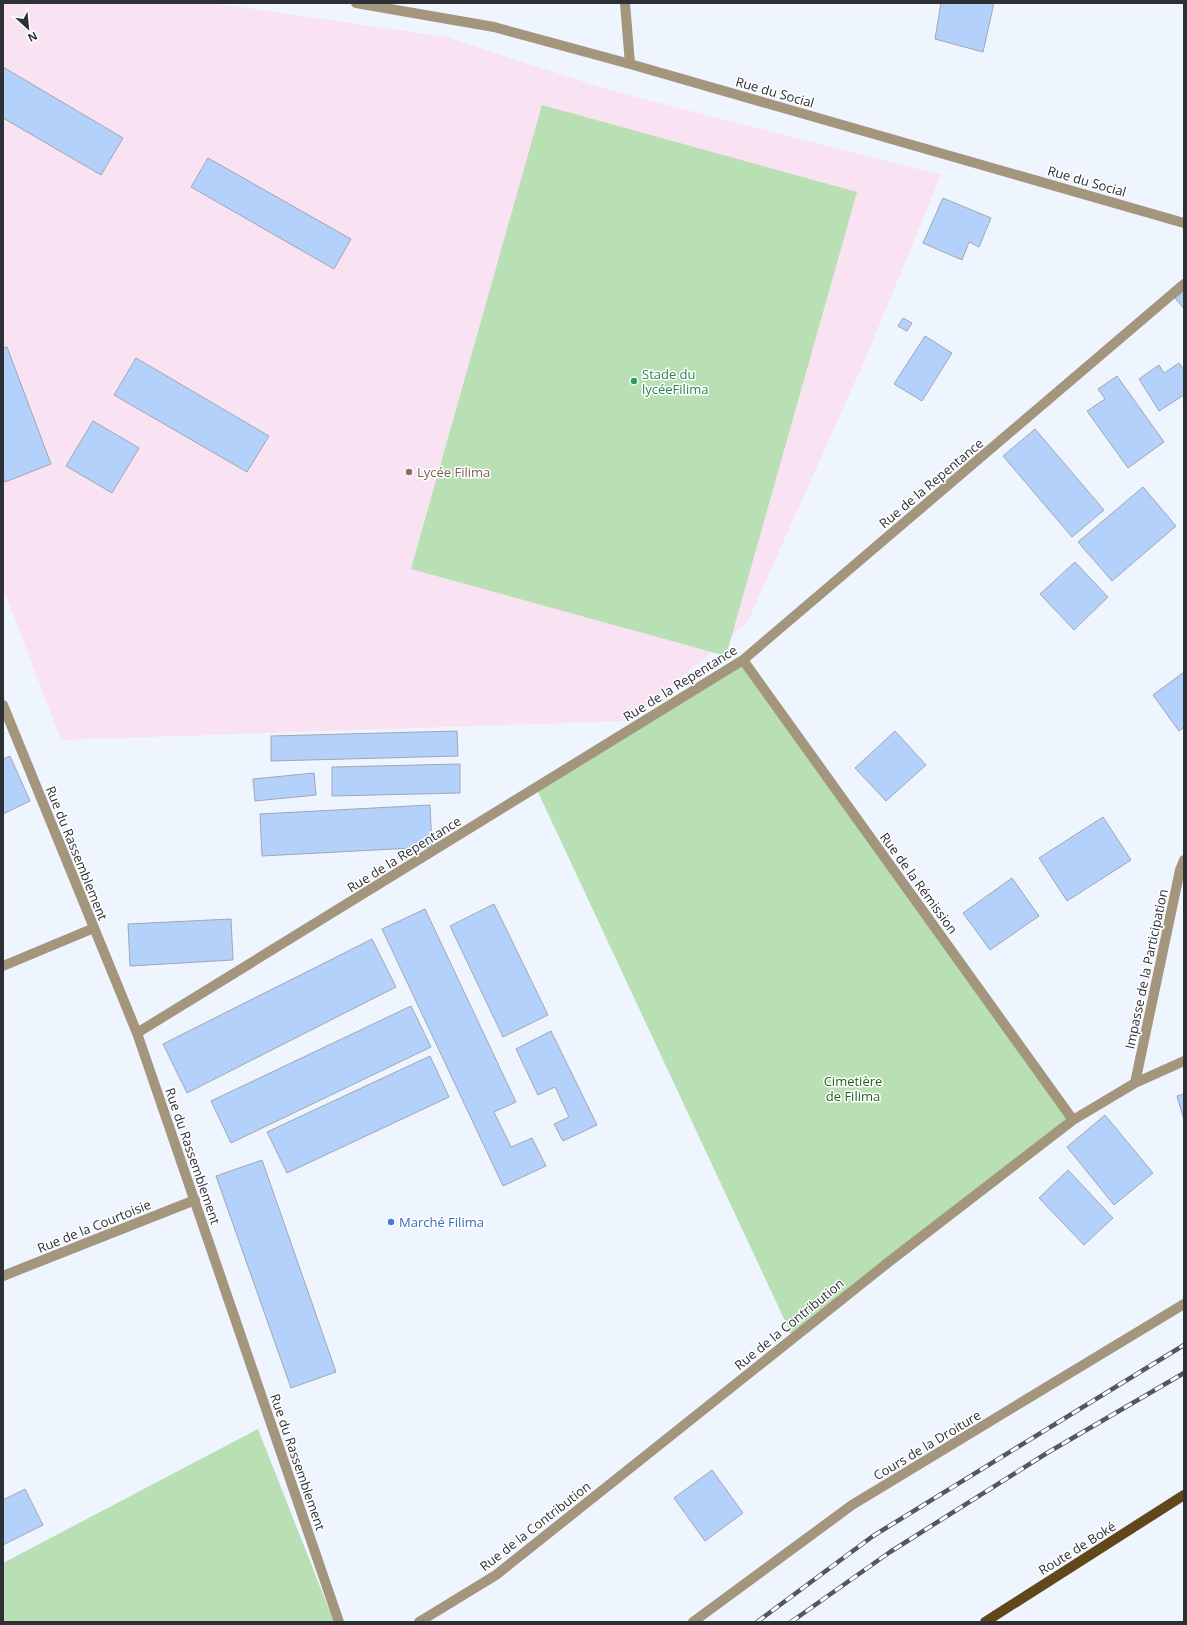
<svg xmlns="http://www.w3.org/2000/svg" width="1187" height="1625" font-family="'Open Sans',sans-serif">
  <rect width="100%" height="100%" fill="#eff5fe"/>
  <!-- education -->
  <path fill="#f9e3f2" d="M3,3h209l235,34 162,53 332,85 -74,180 -120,268 -119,98 -567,19 -58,-152z"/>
  <!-- green -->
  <path fill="#b9e0b5" d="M542,105l315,87 -131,464 -315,-87z
    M743,660l330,460 -280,218 -257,-550z
    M258,1429l76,193h-331v-59z"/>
  <!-- building -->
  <path fill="#b3d1fb" stroke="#a0a7b1" d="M941,3h53l-11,49 -48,-13z
    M3,67l120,71 -22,37 -98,-57z
    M208,158l143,81 -17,30 -143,-82z
    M943,198l48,20 -12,29 -10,-5 -7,18 -39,-17z
    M1184,291v18l-9,-11z
    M903,318l9,5 -5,8 -9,-5z
    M925,336l27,17 -30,48 -28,-17z
    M7,347l44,117 -46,18 -2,-5v-129z
    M136,358l133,78 -22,36 -133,-77z
    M1179,363l5,7v25l-25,16 -20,-32 20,-14 5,8z
    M1117,376l47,66 -36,26 -41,-57 18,-12 -7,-10z
    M93,421l46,27 -27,45 -46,-27z
    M1035,429l69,81 -32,27 -69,-81z
    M1143,487l33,39 -64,55 -34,-39z
    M1075,562l33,35 -34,33 -34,-36z
    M1184,672v55l-5,4 -26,-36z
    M457,731l1,25 -187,5v-25z
    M895,731l31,34 -40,36 -31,-33z
    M10,756l20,45 -27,13v-55z
    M460,764v29l-128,3v-29z
    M314,773l2,22 -61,6 -2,-22z
    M430,805l2,42 -170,9 -2,-42z
    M1103,817l28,43 -64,41 -28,-43z
    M1012,878l27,38 -49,34 -27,-37z
    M494,904l54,111 -45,22 -53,-111z
    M425,909l91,193 -22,10 17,35 21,-9 14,28 -43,20 -121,-257z
    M231,919l2,41 -103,6 -2,-42z
    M372,939l24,48 -209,106 -24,-49z
    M411,1006l20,41 -200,96 -20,-42z
    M551,1031l46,94 -34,16 -9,-17 15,-7 -14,-30 -17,8 -22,-46z
    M430,1056l19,41 -162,76 -20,-41z
    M1184,1094v26l-7,-24z
    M1105,1115l48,58 -39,32 -47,-58z
    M262,1160l74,212 -45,16 -75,-212z
    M1068,1170l45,48 -29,27 -45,-47z
    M712,1470l31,43 -38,28 -31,-43z
    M25,1489l18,36 -40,20v-45z"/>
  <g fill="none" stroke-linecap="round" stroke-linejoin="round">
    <!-- minor -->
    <path stroke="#a4957d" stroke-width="10" d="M356,3l138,24 136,37 554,159
      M625,3l5,61
      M743,660l330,460
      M3,705l134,328 202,589
      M3,966l91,-38
      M137,1033l606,-373 441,-376
      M1135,1083l45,-213 4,-10
      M3,1276l192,-76
      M419,1622l77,-47 394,-314 183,-141 62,-37 49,-22
      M693,1622l159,-117 332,-201"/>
    <!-- major -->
    <path stroke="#614719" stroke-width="10" d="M985,1622l199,-127"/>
    <defs>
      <path id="rail" d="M757,1622l116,-86 311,-191
        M791,1622l99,-70 157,-99 137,-80"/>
    </defs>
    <!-- rail casing -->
    <use href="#rail" stroke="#54575c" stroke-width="4.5"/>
    <!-- rail -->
    <use href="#rail" stroke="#fff" stroke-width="3" stroke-dasharray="9" stroke-linecap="butt"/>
  </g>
  <!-- markers -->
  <circle fill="#2e9e5b" stroke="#fff" stroke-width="1.5" cx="634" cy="381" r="4"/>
  <circle fill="#8d6e63" stroke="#fff" stroke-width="1.5" cx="409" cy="472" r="4"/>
  <circle fill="#3f7fe0" stroke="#fff" stroke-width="1.5" cx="391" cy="1222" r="4"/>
  <g text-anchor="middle" stroke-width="3" stroke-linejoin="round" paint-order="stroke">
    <!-- street labels -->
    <g font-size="13" fill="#2d3034" stroke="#fff">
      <text transform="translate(775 92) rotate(16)" y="5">Rue du Social</text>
      <text transform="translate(1087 181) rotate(16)" y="5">Rue du Social</text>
      <text transform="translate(931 483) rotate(-40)" y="5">Rue de la Repentance</text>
      <text transform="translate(680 683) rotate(-32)" y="5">Rue de la Repentance</text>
      <text transform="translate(77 853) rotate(68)" y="5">Rue du Rassemblement</text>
      <text transform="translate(404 854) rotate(-32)" y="5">Rue de la Repentance</text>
      <text transform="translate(919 883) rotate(54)" y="5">Rue de la Rémission</text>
      <text transform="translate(1146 969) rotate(-78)" y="5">Impasse de la Participation</text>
      <text transform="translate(193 1156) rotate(71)" y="5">Rue du Rassemblement</text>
      <text transform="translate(94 1226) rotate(-22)" y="5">Rue de la Courtoisie</text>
      <text transform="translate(789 1324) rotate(-39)" y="5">Rue de la Contribution</text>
      <text transform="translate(927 1445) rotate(-31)" y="5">Cours de la Droiture</text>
      <text transform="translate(298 1462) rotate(71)" y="5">Rue du Rassemblement</text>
      <text transform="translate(535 1526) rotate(-38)" y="5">Rue de la Contribution</text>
      <text transform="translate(1077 1548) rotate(-32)" y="5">Route de Boké</text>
    </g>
    <!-- leisure labels -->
    <g font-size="13" fill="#27864d" stroke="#fff" text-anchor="start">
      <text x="642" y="379">Stade du<tspan x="642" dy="15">lycéeFilima</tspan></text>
    </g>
    <!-- education labels -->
    <g font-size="13" fill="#785e54" stroke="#fff" text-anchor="start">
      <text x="417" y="477">Lycée Filima</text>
    </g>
    <!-- park labels -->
    <g font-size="13" fill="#235f1f" stroke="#fff">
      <text x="853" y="1086">Cimetière<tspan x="853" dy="15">de Filima</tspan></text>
    </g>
    <!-- shop labels -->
    <g font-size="13" fill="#366cbe" stroke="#fff" text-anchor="start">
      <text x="399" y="1227">Marché Filima</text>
    </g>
  </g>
  <!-- border -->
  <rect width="1187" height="1625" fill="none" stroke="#2d3034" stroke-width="8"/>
  <!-- north arrow -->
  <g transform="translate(28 28) rotate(153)" stroke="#ffffff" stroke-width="3" paint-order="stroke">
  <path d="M0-3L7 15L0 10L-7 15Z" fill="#2d3034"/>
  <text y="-6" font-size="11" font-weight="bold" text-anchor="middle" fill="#2d3034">N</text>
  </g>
</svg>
